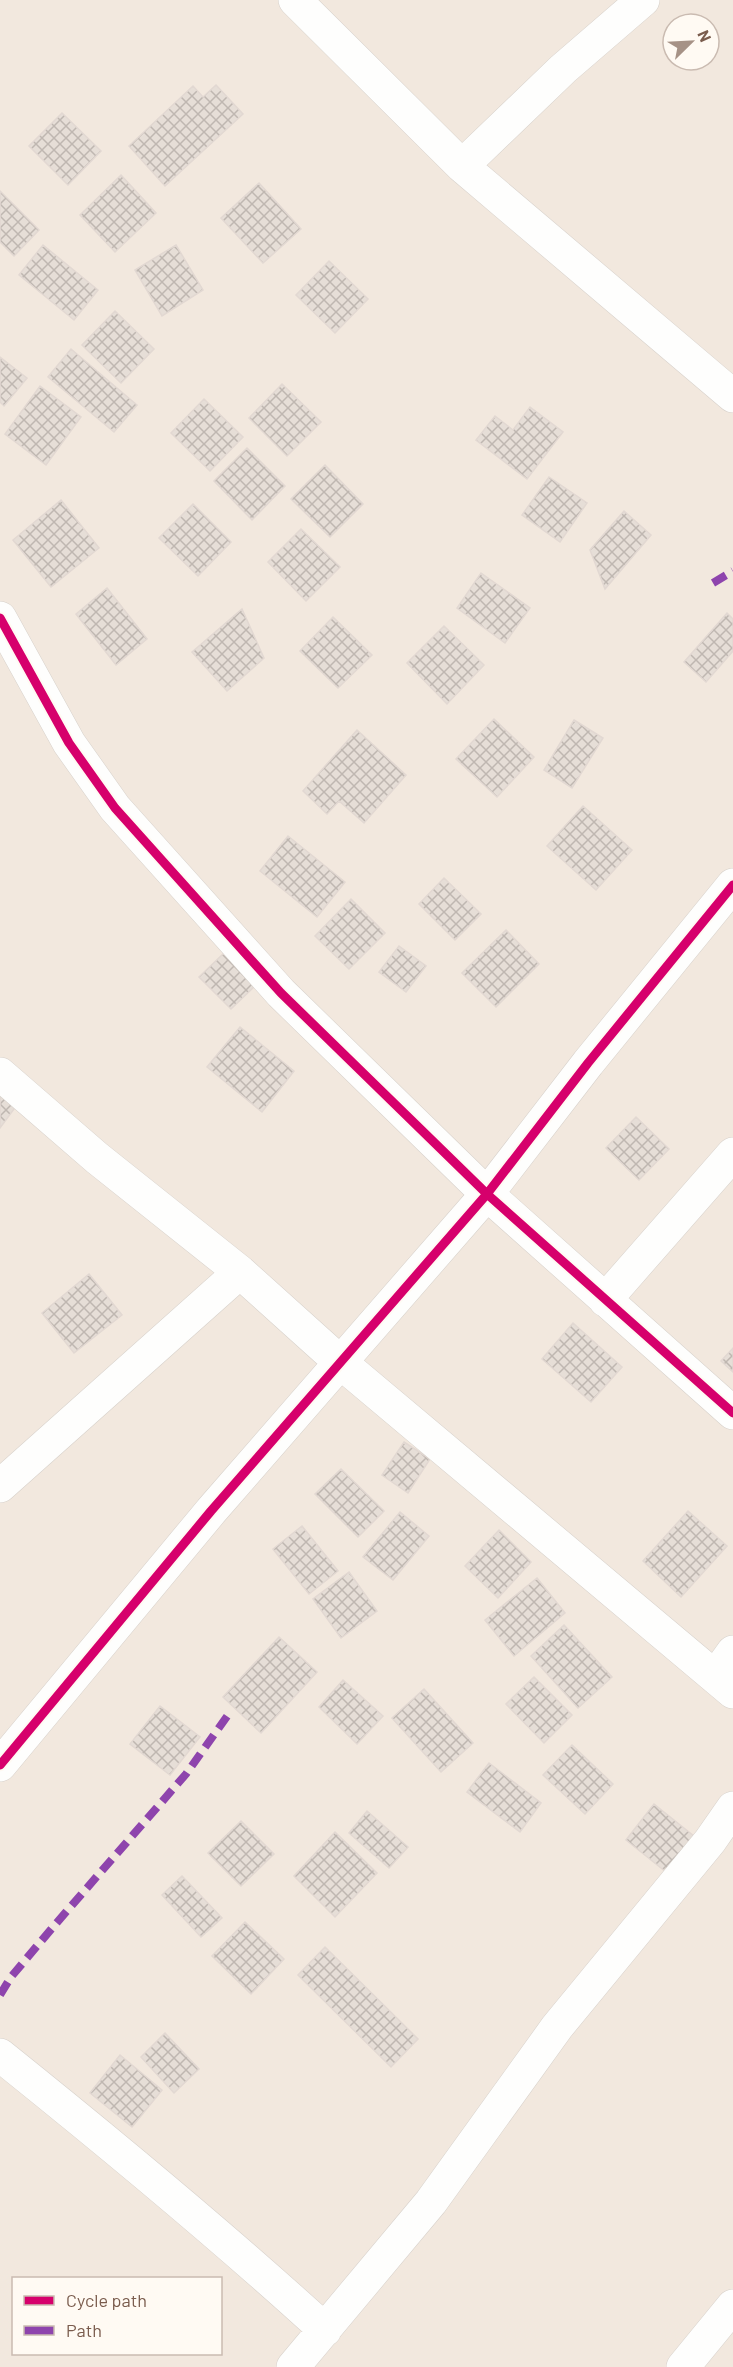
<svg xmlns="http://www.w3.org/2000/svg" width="733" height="2367" font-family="Barlow,sans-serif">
  <defs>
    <pattern id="building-cross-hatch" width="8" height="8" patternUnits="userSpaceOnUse" patternTransform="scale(1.5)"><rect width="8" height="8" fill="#e6ded7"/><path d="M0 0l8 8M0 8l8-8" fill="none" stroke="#bfb7b1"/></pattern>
  </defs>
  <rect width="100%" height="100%" fill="#f9f5f0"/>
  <!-- residential -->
  <path fill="#f2e8de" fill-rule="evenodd" d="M0,0h733v2367h-733zM673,24h36v36h-36zM14,2278h206v76h-206z"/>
  <!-- building -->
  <path fill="url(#building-cross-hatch)" stroke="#e2d8d2" stroke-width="1.5" d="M216,85l27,29 -78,72 -36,-40 64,-60 10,11z
    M62,113l39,38 -33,34 -39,-39z
    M121,175l35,38 -41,39 -35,-37z
    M259,183l42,46 -38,34 -42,-45z
    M0,191l39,39 -25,26 -14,-14z
    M43,245l55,45 -24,30 -55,-45z
    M176,245l27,45 -41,26 -27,-46z
    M329,261l39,38 -33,34 -39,-38z
    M115,311l39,38 -33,34 -39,-38z
    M71,349l66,56 -23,27 -66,-55z
    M0,357l27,21 -23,28 -4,-4z
    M282,384l39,38 -34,34 -38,-38z
    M40,386l41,31 -35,48 -41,-31z
    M204,399l39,38 -33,34 -39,-38z
    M530,407l33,25 -36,47 -51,-39 19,-24 18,14z
    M247,448l38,38 -33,34 -38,-39z
    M325,465l38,39 -33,33 -39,-38z
    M549,477l38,26 -27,39 -38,-27z
    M61,500l38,48 -48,39 -38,-47z
    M193,504l38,38 -33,34 -39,-38z
    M624,511l27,24 -46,54 -15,-39z
    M301,529l39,38 -34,34 -38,-39z
    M481,573l49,35 -25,35 -48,-35z
    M107,588l40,51 -31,26 -40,-51z
    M242,609l22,49 -37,33 -35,-39z
    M727,613l6,6v32l-27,31 -22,-20z
    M333,617l39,38 -34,33 -38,-37z
    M444,626l40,39 -37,39 -40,-41z
    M494,719l40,38 -37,40 -41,-38z
    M574,720l29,18 -31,50 -28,-18z
    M357,730l49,45 -42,48 -25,-22 -12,13 -24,-23z
    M583,806l49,44 -36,40 -49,-44z
    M288,836l57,46 -28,35 -57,-46z
    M444,878l37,36 -26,26 -36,-36z
    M351,899l34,34 -36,36 -34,-33z
    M506,930l33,34 -43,43 -34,-34z
    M399,946l27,20 -20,26 -27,-20z
    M224,953l31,33 -24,23 -32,-32z
    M240,1027l54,44 -32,41 -55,-45z
    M0,1092l17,13 -17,23z
    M636,1117l33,32 -30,31 -33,-32z
    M89,1274l33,41 -48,38 -32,-40z
    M573,1323l49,44 -31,35 -49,-43z
    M733,1348v24l-12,-11z
    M404,1442l26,17 -22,34 -26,-18z
    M341,1469l43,42 -26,26 -43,-43z
    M688,1511l39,35 -46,51 -38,-36z
    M400,1512l29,24 -36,44 -30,-23z
    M302,1526l36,45 -29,23 -36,-45z
    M499,1530l32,32 -33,36 -33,-32z
    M349,1572l28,39 -36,27 -28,-39z
    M537,1578l28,35 -51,43 -29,-36z
    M564,1625l48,52 -34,31 -47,-52z
    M279,1637l38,35 -56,61 -38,-36z
    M534,1677l38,38 -28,28 -38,-39z
    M343,1680l40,36 -26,28 -38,-37z
    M424,1689l49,54 -32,29 -49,-54z
    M160,1706l40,31 -30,38 -40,-31z
    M572,1745l41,39 -28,30 -42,-39z
    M489,1763l52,40 -21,29 -53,-40z
    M654,1804l40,32 -28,36 -40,-32z
    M367,1811l41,36 -19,21 -40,-35z
    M241,1821l33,33 -33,32 -33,-33z
    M335,1832l42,41 -42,44 -41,-41z
    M182,1876l40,42 -21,19 -39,-42z
    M245,1922l39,37 -33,35 -39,-38z
    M325,1947l93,92 -27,28 -93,-92z
    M165,2033l34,36 -25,24 -33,-36z
    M120,2055l42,35 -30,37 -42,-34z"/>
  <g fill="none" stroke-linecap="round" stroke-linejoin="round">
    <defs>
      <path id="minor" d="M295,0l167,166 271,230
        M462,166l101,-97 80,-69
        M0,618l69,125 46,65 166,185 206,201 246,219
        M0,1074l97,84 143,114 100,90 393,330
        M605,1300l128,-146
        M0,1486l240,-214
        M715,1677l18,-25
        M0,1765l211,-254 276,-317 101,-131 145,-178
        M0,2055c111,89 220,179 325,275
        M293,2367l138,-165 126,-175 153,-186 23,-33
        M683,2367l50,-61"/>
    </defs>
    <!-- minor casing -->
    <use href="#minor" stroke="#d7d1cb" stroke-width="34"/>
    <!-- minor -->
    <use href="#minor" stroke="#fefefd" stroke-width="33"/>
    <!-- quiet -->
    <path stroke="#8e44ad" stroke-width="8" stroke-dasharray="15 8" stroke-linecap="butt" d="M713,583l20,-12
      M0,1995l11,-18 42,-50 133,-153 42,-59"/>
    <defs>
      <path id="cycleway" d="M0,618l69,125 46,65 166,185 206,201 246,219
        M0,1765l211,-254 276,-317 101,-131 145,-178"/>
    </defs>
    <!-- cycleway casing -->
    <use href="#cycleway" stroke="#fffaf3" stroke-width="13"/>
    <!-- cycleway -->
    <use href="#cycleway" stroke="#d6006c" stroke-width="9"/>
  </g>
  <!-- legend -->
  <rect x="12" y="2277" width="210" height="78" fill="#fffaf3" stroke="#cabbb1" stroke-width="1.5"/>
  <rect x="24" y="2296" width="30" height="9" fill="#d6006c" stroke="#cabbb1" stroke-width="1.5"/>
  <text x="66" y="2307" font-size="18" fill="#7a5c4d">Cycle path</text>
  <rect x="24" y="2326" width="30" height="9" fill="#8e44ad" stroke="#cabbb1" stroke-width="1.5"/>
  <text x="66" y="2337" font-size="18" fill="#7a5c4d">Path</text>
  <!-- north arrow -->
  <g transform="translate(691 42) rotate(66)"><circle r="28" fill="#fffaf3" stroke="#cabbb1" stroke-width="1.5"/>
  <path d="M0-4.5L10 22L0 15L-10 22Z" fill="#a69286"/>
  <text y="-9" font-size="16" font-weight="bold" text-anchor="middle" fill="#7a5c4d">N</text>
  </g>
</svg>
